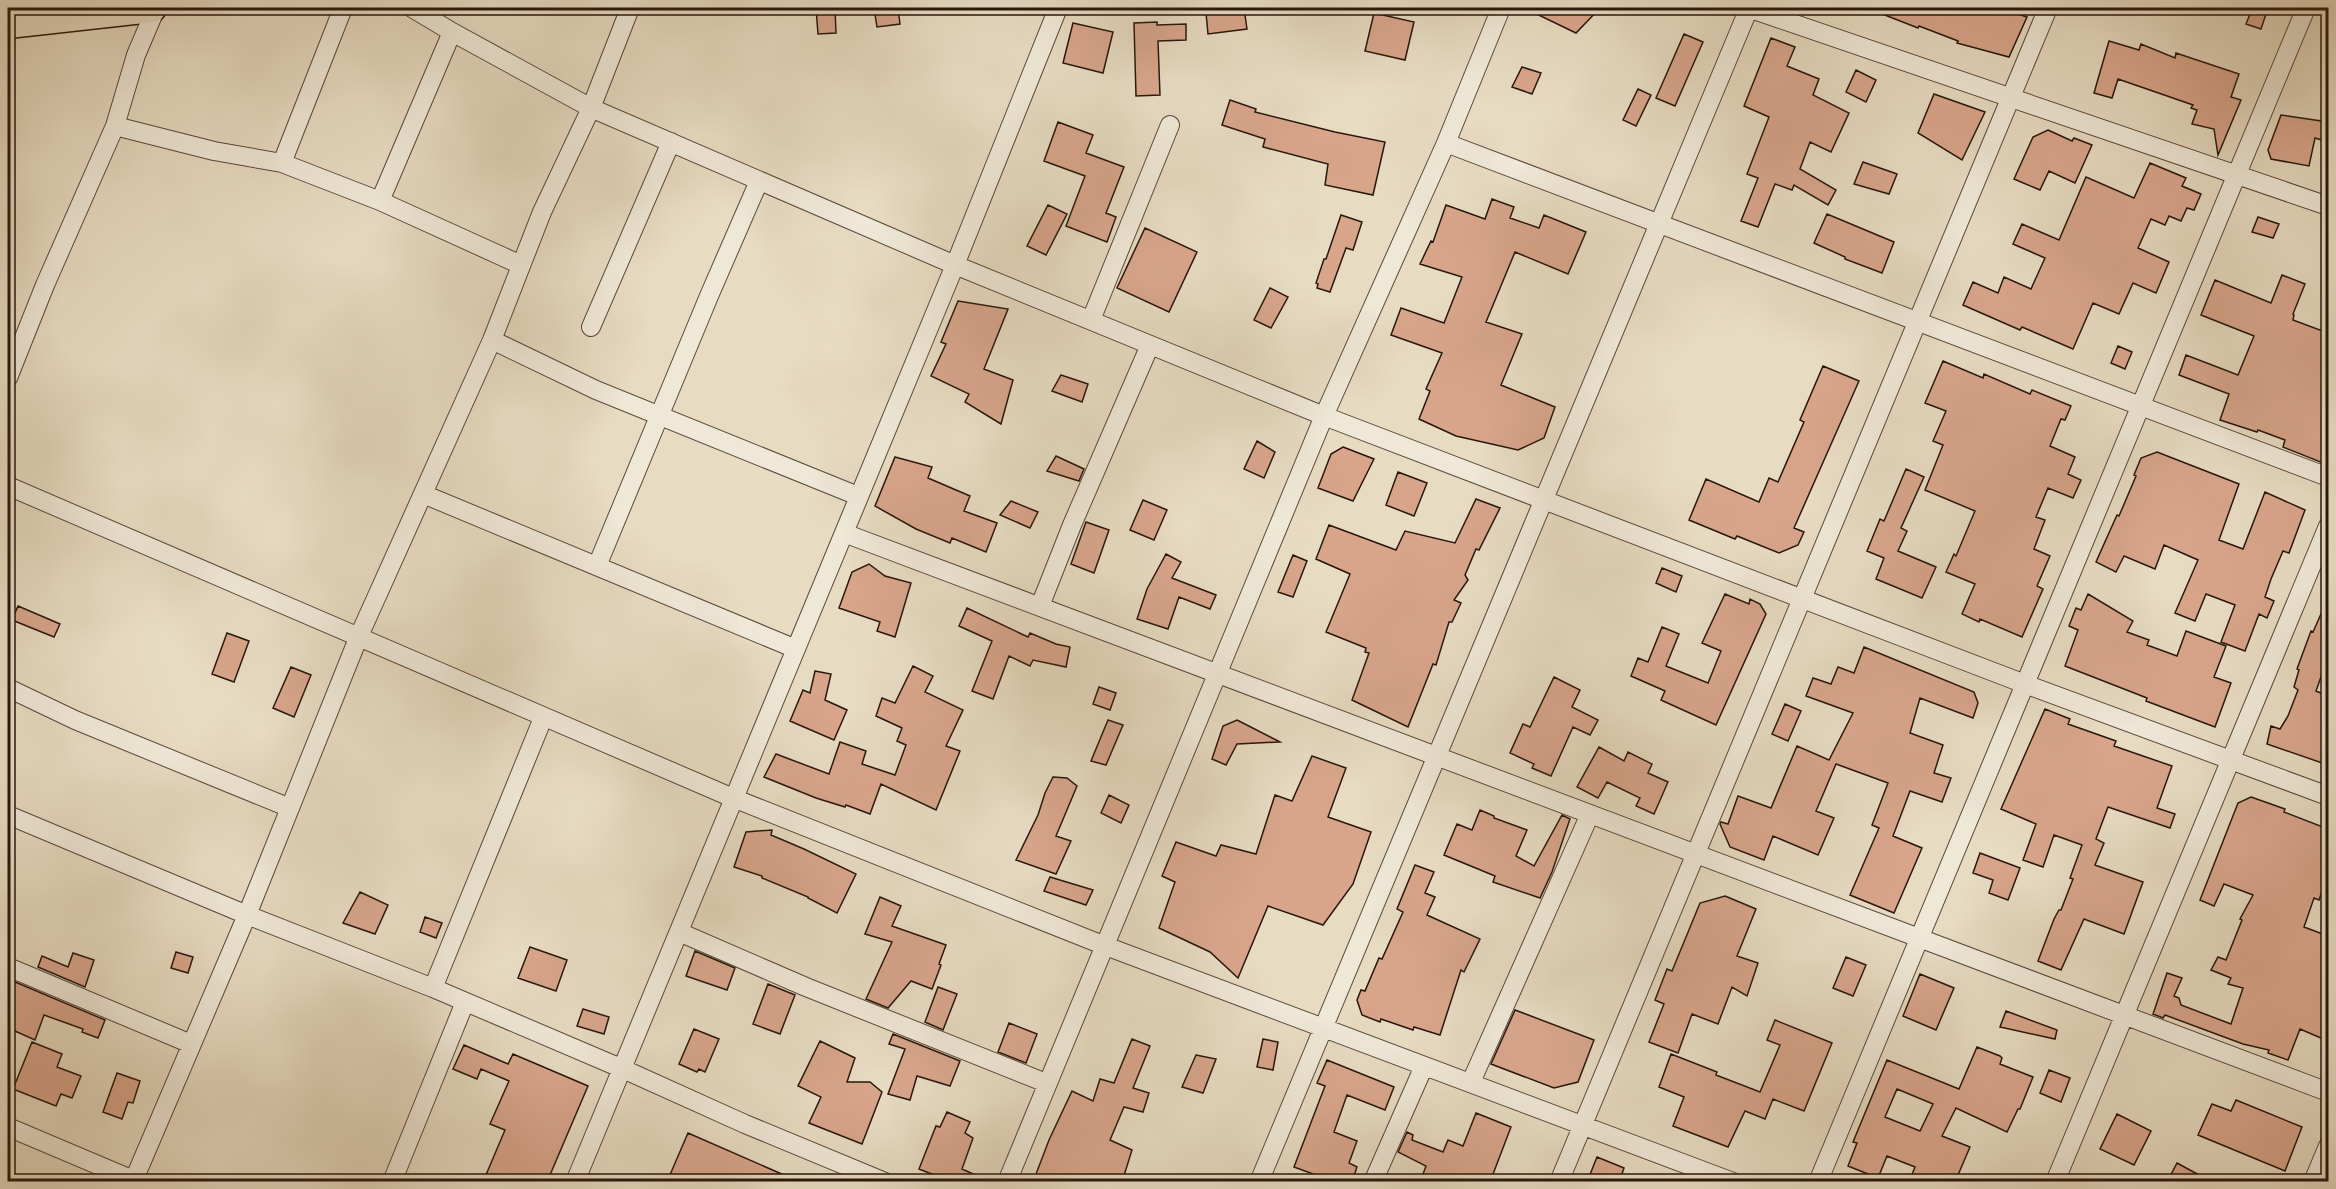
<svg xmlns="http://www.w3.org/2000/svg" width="2336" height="1189" font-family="'IM FELL DW Pica',serif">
  <rect width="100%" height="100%" fill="#e7dbc2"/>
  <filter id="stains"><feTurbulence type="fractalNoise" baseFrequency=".00333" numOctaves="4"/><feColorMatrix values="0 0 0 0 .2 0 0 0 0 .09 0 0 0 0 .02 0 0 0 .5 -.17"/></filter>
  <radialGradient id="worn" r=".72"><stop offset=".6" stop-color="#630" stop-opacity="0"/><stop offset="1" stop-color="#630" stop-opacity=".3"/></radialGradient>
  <!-- building -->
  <path fill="#d8a58b" stroke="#28170c" stroke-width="1.5" fill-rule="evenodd" d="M816,8h19l1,25 -18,1z
    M874,8h24l2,16 -23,3z
    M1244,8l3,21 -39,5 -2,-21z
    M1524,8h76l-24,25z
    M1867,8h133l27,9 -18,40 -52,-14 1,-2 -39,-15 -1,2z
    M2252,9l14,5 -5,15 -15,-5z
    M1374,13l40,9 -9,38 -40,-9z
    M1157,22v3l29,-1v16l-28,1 2,54 -24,1 -2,-73z
    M1073,23l40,9 -10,41 -40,-10z
    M1684,34l19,8 -28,64 -19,-8z
    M1771,38l24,9 -8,19 32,13 -6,16 36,18 -18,39 -21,-10 -10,27 36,21 -8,15 -34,-20 -2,5 -17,-6 -17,43 -17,-6 17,-43 -11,-4 22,-57 -25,-11z
    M2109,41l30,9 2,-6 34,14 1,-5 63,21 -8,23 10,3 -23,55 -4,-26 -22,-5 5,-14 -6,-2 2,-3 -75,-26 -6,19 -18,-5z
    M1522,67l19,6 -9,21 -20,-7z
    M1856,70l20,10 -10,22 -20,-10z
    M1638,89l13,6 -15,31 -13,-6z
    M1934,94l51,18 -23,48 -44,-27z
    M1230,100l26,9 -1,3 80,20 50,10 -12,53 -48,-10 3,-21 -65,-17 2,-8 -43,-14z
    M2281,115l47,7v20l-13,-4 -6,28 -38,-7 -3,-9z
    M1058,122l35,13 -7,18 38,14 -18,46 10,4 -9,25 -41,-16 19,-50 -41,-15z
    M2048,130l24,11 2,-3 18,7 -17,38 -26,-12 -9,19 -26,-11 19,-42z
    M1863,162l34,12 -8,20 -35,-10z
    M2150,163l36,15 -4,8 19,8 -7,16 -7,-2 -6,13 -12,-5 -4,9 -14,-6 -13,29 31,14 -13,31 -23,-10 -14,31 -26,-11 -20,46 -51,-22 -2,3 -57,-25 10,-23 25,11 6,-16 27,12 14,-31 -32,-14 9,-20 37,16 27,-63 48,21z
    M1492,199l22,8 -4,11 29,10 5,-13 42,17 -18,42 -53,-22 -29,70 36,12 -21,51 54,22 -11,31 -26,12 -62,-14 -37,-17 11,-28 -4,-2 16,-36 -51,-18 10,-27 43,15 18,-46 -42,-13 11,-23 2,1 13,-37 39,14z
    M1048,205l19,9 -21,41 -19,-9z
    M1827,214l67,28 -12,31 -37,-14v-2l-31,-14z
    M1341,215l21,7 -9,28 -7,-2 -16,44 -13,-4 1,-4 -2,-1 8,-24h2z
    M2258,217l21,7 -6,14 -21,-6z
    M1145,228l52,24 -28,60 -52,-24z
    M2282,275l23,9 -12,30 1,1 -1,5 35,13v132l-45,-18 2,-7 -27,-10 -1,2 -37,-12 9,-26 -50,-19 7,-20 52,20 16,-39 -53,-21 14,-35 56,23z
    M1270,288l18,9 -17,31 -17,-8z
    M958,301l50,8 -24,60 29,11 -12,44 -36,-22 4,-8 -38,-18 15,-32 -5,-2z
    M2118,346l14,6 -7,17 -14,-6z
    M1943,361l40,17 1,-4 46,20 2,-4 39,16 -6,14 -4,-1 -11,27 25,11 -7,17 13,6 -8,18 -25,-10 -12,29 9,3 -11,29 16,7 -13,30 6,3 -21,48 -42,-18 -1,3 -17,-8 13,-30 -29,-12 8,-18 2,2 19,-45 -50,-21 18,-45 -10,-4 13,-30 -21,-8z
    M1823,366l36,15 -65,147 10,4 -6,13 -19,8 -42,-17 -2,3 -46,-19 17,-41 53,23 10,-24 9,4 26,-60 -4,-2z
    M1061,375l27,9 -6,18 -30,-11z
    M1257,441l18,11 -11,26 -20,-9z
    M1343,447l31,12 -21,42 -35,-13 13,-34z
    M2157,452l82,32 -20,56 24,9 22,-57 40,18 -16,43 -6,-2 -12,28 -6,18 9,4 -7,17 -8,-4 -14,37 -24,-9 14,-37 -29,-11 -11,27 -20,-8 23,-53 -34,-15 -9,24 -31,-13 -8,16 -20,-10 21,-47 2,1 17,-40 -2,-1 7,-17z
    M1056,456l28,13 -5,12 -32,-10z
    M895,457l37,10 -4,11 42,18 -6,15 33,12 -11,29 -34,-14 -2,5 -34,-14 -41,-23z
    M1906,469l18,8 -23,51 6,3 -9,20 38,16 -14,31 -46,-19 8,-21 -17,-7 13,-32 4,2z
    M1398,472l29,11 -13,33 -28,-11z
    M1476,499l24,9 -21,42 -3,-1 -11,26 3,5 -14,20 7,3 -9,19h-3l-13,43 -3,-1 -25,63 -56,-27 17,-47 -4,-1 1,-4 -40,-16 24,-58 -34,-15 13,-34 67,25 9,-19 50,12z
    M1143,500l24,10 -13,30 -24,-10z
    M1011,501l27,11 -8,16 -30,-13z
    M1086,522l23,8 -15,43 -23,-9z
    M1166,554l15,8 -9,16 44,17 -6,14 -31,-12 -11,32 -31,-10 10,-30z
    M1293,555l14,6 -14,36 -15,-5z
    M869,564l16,12 26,7 -16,54 -18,-6 3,-9 -41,-14 13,-36z
    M1662,568l20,8 -6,16 -20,-9z
    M1725,594l24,10 1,-5 10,5 6,10 -50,111 -55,-25 4,-9 -34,-15 7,-18 10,4 14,-35 17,7 -13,32 42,17 13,-32 -19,-8z
    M2088,594l45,27 -6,11 22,8 -2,5 30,11 9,-25 40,15 -12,31 17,6 -16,44 -69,-26 1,-3 -82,-32 13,-36 -9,-4 7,-18 5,2z
    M2328,598v59l-12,34 12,5v69l-61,-21 4,-18 9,3 8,-13 10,-26 -4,-3 5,-17 -2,-1 14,-38 2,1z
    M18,606l42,18 -6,13 -42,-17z
    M967,608l61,29 2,-4 26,11 14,3 -4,20 -33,-7 -3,6 -21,-10 -16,43 -21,-8 20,-50 -33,-15z
    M227,633l22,8 -15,41 -22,-8z
    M1864,647l110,45 4,11 -5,15 -53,-20 -10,35 33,12 -9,28 17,5 -9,24 -32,-11 -17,45 29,12 -28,65 -44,-18 29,-67 -7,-3 16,-42 -52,-19 -20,47 18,7 -16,37 -45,-19 -9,24 -34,-13 -10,-23 1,-2 7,2 10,-28 33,12 26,-62 32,14 24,-47 -47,-17 7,-18 18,6 7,-17 16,6z
    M913,666l20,10 -8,16 38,18 -17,36 14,5 -24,59 -55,-26 -11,30 -24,-9 -1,2 -29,-9 -52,-21 12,-23 53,20 11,-32 26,9 -4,13 33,11 11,-30 -9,-4 5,-13 -26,-12 6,-18 13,5z
    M291,667l20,8 -17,42 -21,-9z
    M815,671l16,3 -6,26 22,10 -13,30 -44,-19 13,-31 7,3z
    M1554,677l26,13 -8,17 26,13 -8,15 -17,-8 -22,49 -19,-8 2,-4 -24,-11 13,-29 7,3z
    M1099,687l17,6 -6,17 -17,-6z
    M1785,704l16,7 -13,30 -16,-7z
    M2045,709l25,10 -2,5 48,17 -2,5 58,20 -15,42 18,6 -5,14 -62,-21 -12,32 8,4 -9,22 48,17 -19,52 -40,-15 -23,51 -23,-9 16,-42 5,-9h2l12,-31 -3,-1 12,-33 -28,-10 -11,32 -20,-7 13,-36 -35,-15z
    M1108,720l15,5 -17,40 -15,-4z
    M1237,720l43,22 -43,2 -11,21 -14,-6 11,-33z
    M1599,747l25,14 4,-9 24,12 -4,9 20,9 -14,32 -18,-8 4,-8 -33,-16 -9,16 -21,-11z
    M1312,756l34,12 -18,49 43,15 -18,52 -30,41 -55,-19 -30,72 -28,-26 -51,-24 16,-46 -13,-6 14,-34 40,14 5,-11 35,9 19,-59 17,6z
    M1053,777l14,1 10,8 -21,50 15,5 -15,33 -40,-14 22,-45 7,-22z
    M1109,795l20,10 -8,18 -20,-10z
    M2251,797l34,12 -1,3 44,17v45l-9,26 -5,-2 -10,29 24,9v105l-28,-12 -12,31 -20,-7 1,-3 -26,-6 -78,-29 -2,3 -10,-4 14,-41 15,5 -8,18 5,2 2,7 50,19 12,-36 -15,-4 3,-6 -20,-8 7,-13 8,3 16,-40 -2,-1 13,-24 -29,-11 -10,22 -14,-6 38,-97z
    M1480,810l14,6v2l33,12 -11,26 18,10 28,-51 8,4 -18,53 -12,26 -47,-16 2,-6 -51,-21 13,-31 15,6z
    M772,830l-1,5 33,14 52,25 -19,39 -29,-15v-1l-46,-19v-2l-28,-9 12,-35z
    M1980,853l40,15 -12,32 -19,-7 4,-13 -20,-7z
    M1415,865l19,7 -9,21 10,4 -8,18 53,24 -16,33 -3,-2 -21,65 -26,-8 -1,3 -32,-11 -1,3 -18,-7 -5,-15 4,-10 4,1 14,-33 3,1 21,-47 -6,-3z
    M1050,877l43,13 -7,15 -42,-14z
    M360,892l28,13 -13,29 -32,-11z
    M1725,896l31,13 -19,47 21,7 -11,33 -15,-9 -14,37 -26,-10 -14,39 -29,-11 15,-38 -9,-4 12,-31 5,2 28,-68z
    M880,897l21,9 -9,20 54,19 -7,19 2,1 -9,24 -21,-8 -23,27 -22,-9 26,-57 -27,-8z
    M425,917l17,6 -6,15 -16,-6z
    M530,947l37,13 -11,31 -38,-13z
    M695,951l40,17 -8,22 -41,-14z
    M176,952l17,5 -5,16 -17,-5z
    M73,953l21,7 -9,27 -47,-20 4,-11 26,11z
    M1846,957l20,8 -13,31 -20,-8z
    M1920,974l34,14 -18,42 -33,-14z
    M8,979l97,41 -7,18 -16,-6 1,-3 -39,-14 -9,25 -27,-12z
    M768,984l27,11 -15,39 -27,-10z
    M938,987l19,7 -14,36 -18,-8z
    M583,1009l26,8 -5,17 -27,-8z
    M1515,1010l79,30 -16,42 -24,6 -63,-24z
    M2006,1011l51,19 -2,9 -55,-12z
    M1775,1020l57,23 -28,68 -31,-12 -8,20 -20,-8 -17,36 -55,-21 11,-29 -25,-10 12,-33 46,18 -1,3 44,17 20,-47 -13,-5z
    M1009,1023l28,11 -11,29 -28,-11z
    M694,1029l25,10 -14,33 -6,-3 -2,3 -18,-8z
    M893,1034l67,27 -10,25 -33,-10 -7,24 -22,-6 17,-45 -16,-5z
    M1132,1039l18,7 -17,42 16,5 -6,19 -19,-5 -14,33 22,10 -10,32h-89l16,-42 23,-49 21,10 7,-22 14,4z
    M1263,1039l15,3 -5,28 -16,-3z
    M820,1041l35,17 -8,24h23l12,10 -20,52 -53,-21 12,-26 -23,-11z
    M32,1042l30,12 -5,13 24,9 -9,22 -11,-4 -5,12 -43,-17z
    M464,1045l44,19 5,-10 75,32 -41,96h-64l22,-52 -15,-6 19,-43 -28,-12 -4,10 -24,-10z
    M1977,1047l23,9 2,2 -2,6 33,13 -13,32h-2l-11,23 -51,-24 -14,28 28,11 -15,35h-46l6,-15 -28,-11 -9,22 -30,-12 9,-23 -4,-1 34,-82 72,29zM1897,1089l36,15 -13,27 -35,-14z
    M1196,1055l20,4 -13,34 -21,-6z
    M1327,1060l67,27 -9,23 -38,-15 -13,37 23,9 -8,22 8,4 -5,15h-17l-41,-15 31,-81 -8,-3z
    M2049,1070l21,8 -9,24 -21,-9z
    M117,1073l23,8 -7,22 -5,-1 -6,17 -19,-7z
    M2236,1100l66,27 -17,44 -87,-36 14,-31 19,7z
    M947,1112l23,10 -5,11 8,5 -11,31 29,13h-39l-33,-13 17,-43 4,1z
    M1476,1113l35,14 -21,55h-70l6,-16 -28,-14 9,-20 6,3 -1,5 31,12 5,-12 15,6z
    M2117,1114l34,17 -17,34 -34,-16z
    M688,1133l112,49h-120l-11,-5z
    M1597,1157l27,11 -5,14h-32z
    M2177,1163l35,19h-45z"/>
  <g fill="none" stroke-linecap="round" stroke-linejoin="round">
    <defs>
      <path id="street" d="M412,8l40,24 139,76 364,157 369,151 701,268 303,112
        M1748,8l580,198
        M115,126l99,25 68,12 98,38 141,64
        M1446,143l882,334
        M282,163l61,-155
        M380,201l72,-169
        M1091,320l79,-195
        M591,327l80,-185
        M492,340l104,50 262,106
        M8,378l37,-93 70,-159 21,-71 20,-47
        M8,486l725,312 370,147 630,237
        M423,494l373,155
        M844,533l1484,559
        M597,566l112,-270 50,-115
        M1040,606l32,-81 78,-180
        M8,688l67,32 215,88
        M8,815l239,100 186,73 190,81 122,55 140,58
        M679,932l127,55 240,96
        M8,967l183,77
        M433,988l110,-270
        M1471,1082l119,-268
        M8,1127l130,55
        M133,1182l114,-267 112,-279 133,-296 50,-128 49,-104 39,-100
        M392,1182l73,-180
        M575,1182l380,-917 103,-257
        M1007,1182l317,-766 122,-273 55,-135
        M1259,1182l490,-1174
        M1373,1182l51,-116
        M1559,1182l489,-1174
        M1818,1182l488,-1174
        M2055,1182l273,-656
        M2313,1182l15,-36"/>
      <path id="primary" d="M8,24l144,-16"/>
    </defs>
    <!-- street casing -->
    <use href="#street" stroke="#58483a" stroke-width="20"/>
    <!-- primary casing -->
    <use href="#primary" stroke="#28170c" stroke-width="31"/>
    <!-- street -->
    <use href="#street" stroke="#efe8d7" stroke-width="18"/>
    <!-- primary -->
    <use href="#primary" stroke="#e7dbc2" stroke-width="28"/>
  </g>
  <!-- margin -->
  <rect width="2336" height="1189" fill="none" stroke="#e7dbc2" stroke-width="30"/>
  <rect x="9" y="9" width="2318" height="1171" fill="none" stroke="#28170c" stroke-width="3"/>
  <rect x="15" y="15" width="2306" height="1159" fill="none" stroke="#28170c" stroke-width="1.5"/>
  <rect width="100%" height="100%" filter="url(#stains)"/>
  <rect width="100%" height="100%" fill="url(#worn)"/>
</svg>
